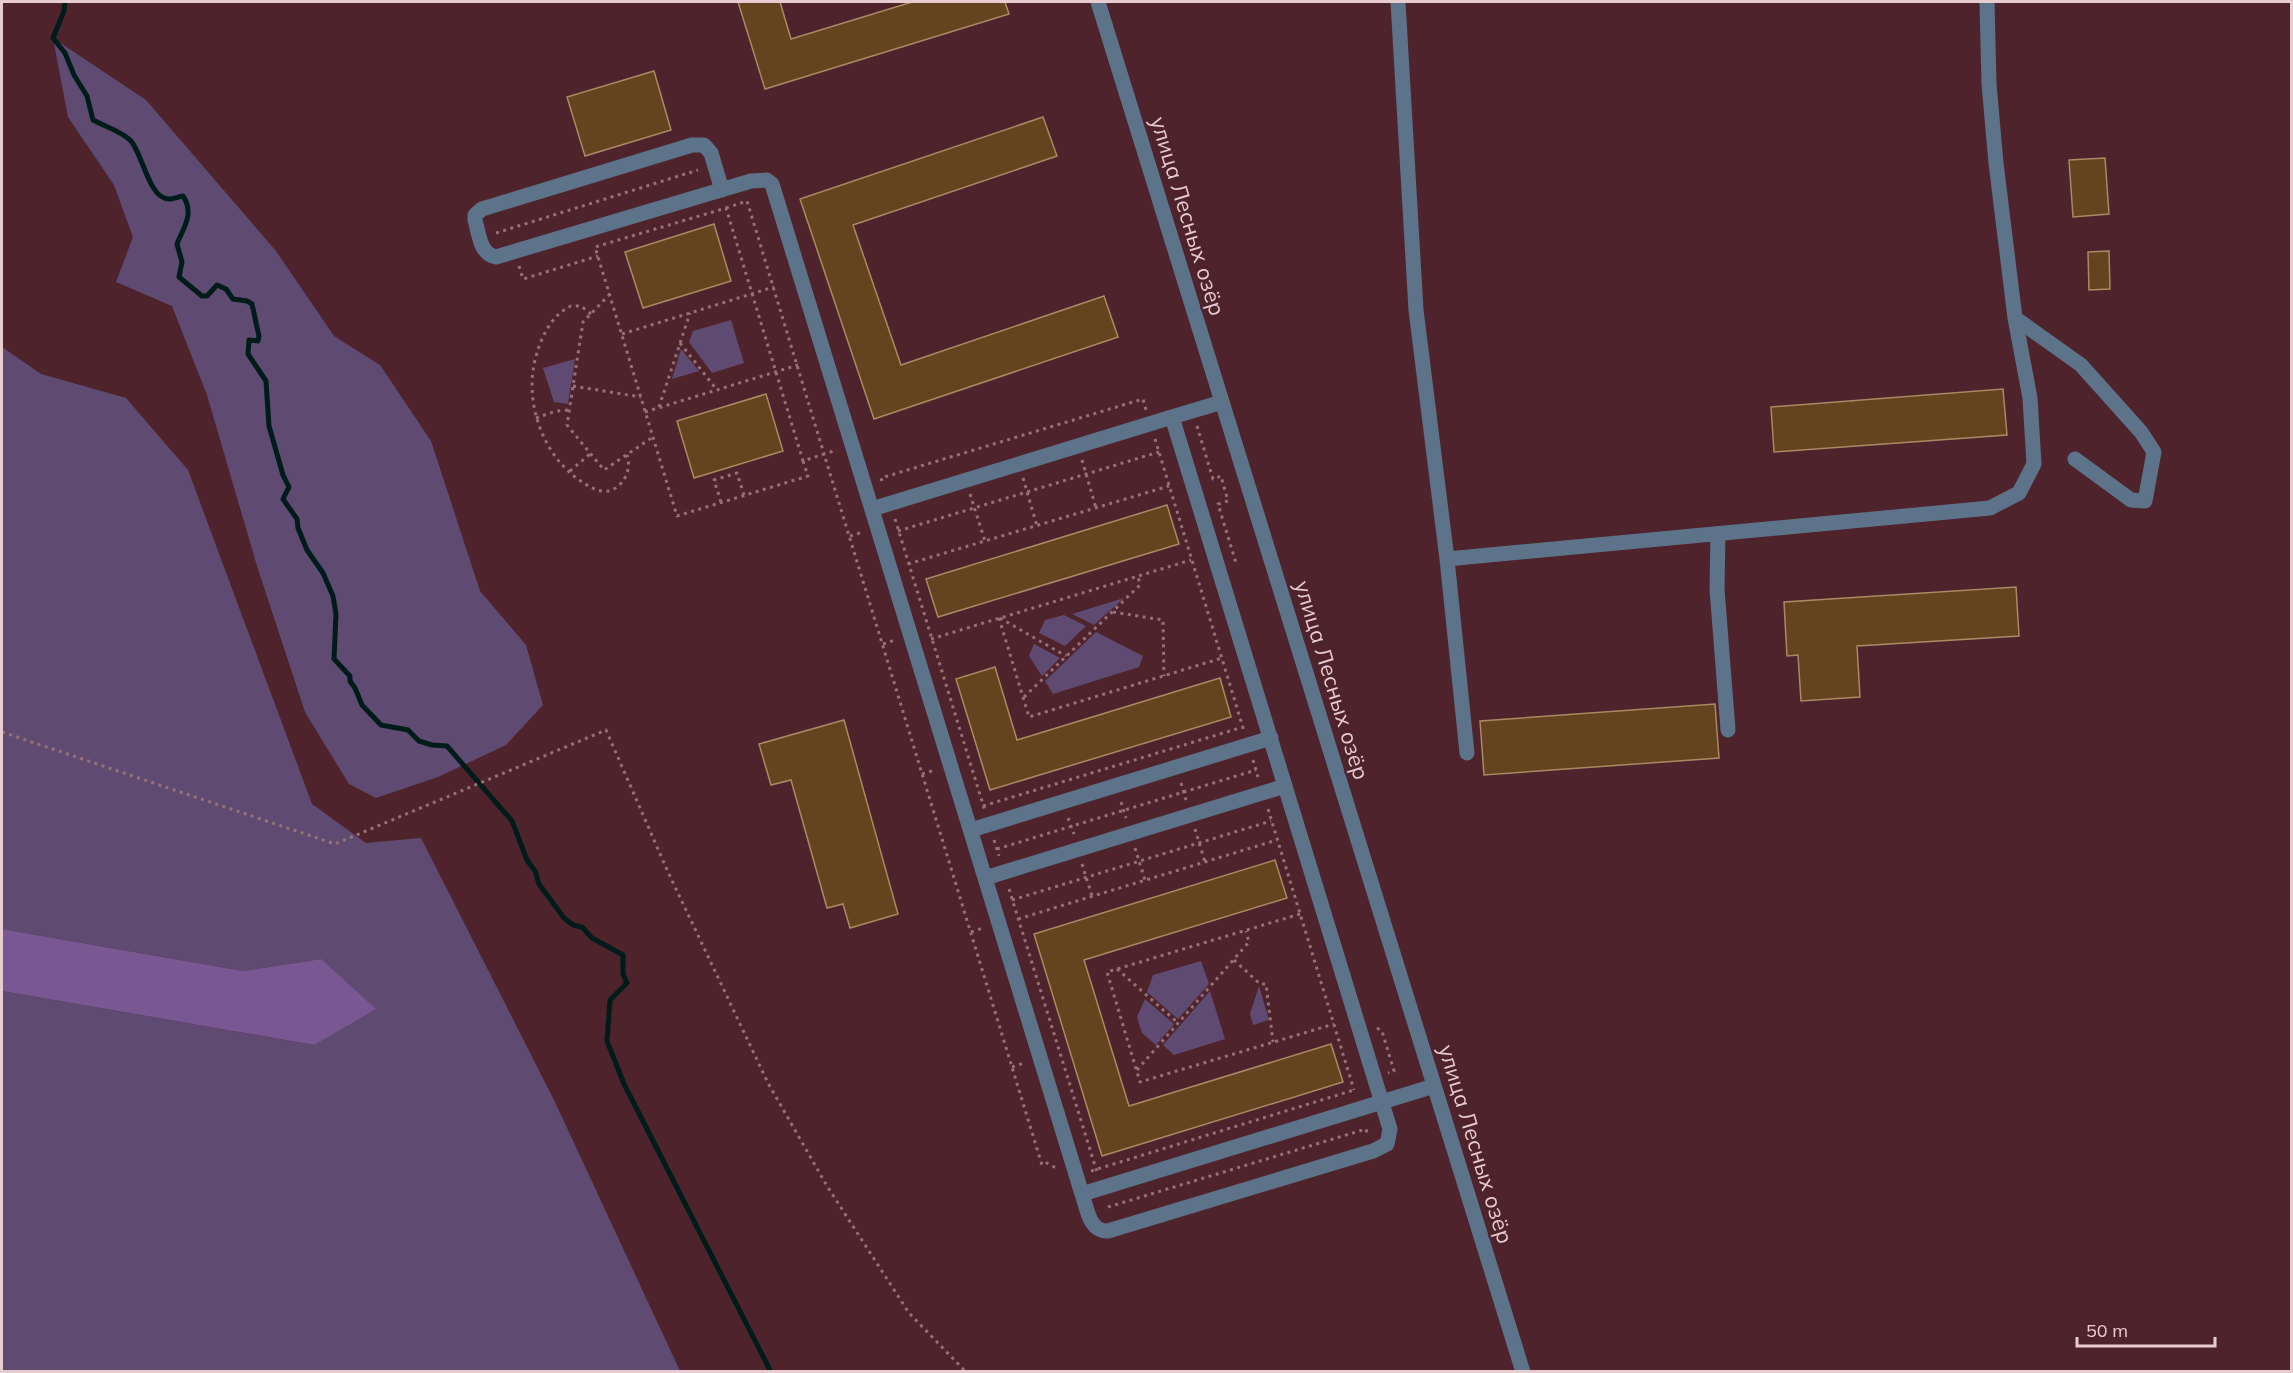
<svg xmlns="http://www.w3.org/2000/svg" width="2293" height="1373" font-family="Mulish,sans-serif">
  <rect width="100%" height="100%" fill="#4e232c"/>
  <!-- green -->
  <path fill="#5f4b71" d="M53,38l93,62 130,151 58,85 46,29 51,76 49,150 46,54 17,60 -37,40 -68,32 -62,21 -27,-14 -44,-72 -48,-146 -50,-171 -35,-89 -56,-24 17,-45 -19,-52 -46,-68z
    M731,320l13,43 -32,10 -23,-31 4,-11z
    M2,347l39,27 85,24 62,72 124,334 54,39 55,-5 134,264 125,269h-678v-380l312,54 7,-86 -78,12 -241,-42z
    M681,349l18,22 -27,8z
    M575,359l-7,45 -14,-2 -11,-34z
    M1124,598l-30,27 -22,-11z
    M1064,615l22,11 -21,20 -26,-13 6,-13z
    M1096,632l47,24 -4,11 -86,27 -8,-13z
    M1034,644l26,14 -18,18 -13,-20z
    M1201,961l8,23 -31,35 -31,-27 6,-17z
    M1259,986l10,34 -16,5 -3,-11z
    M1210,991l15,48 -51,16 -11,-10z
    M1145,999l29,25 -18,21 -14,-12 -5,-16z"/>
  <!-- forest -->
  <path fill="#785793" d="M2,929l241,42 78,-12 55,50 -62,36 -312,-54z"/>
  <g fill="none" stroke-linecap="round" stroke-linejoin="round">
    <!-- stream -->
    <path stroke="#001c1a" stroke-width="5" d="M65,2l-1,9 -11,27 12,15 9,22 13,21 6,24c11,6 30,12 38,21 12,14 18,58 38,58 4,0 9,-2 14,-3 12,18 0,32 -6,48l5,18 -3,15 23,19h5l10,-11 9,4 7,10 14,2 5,3 7,32 -1,5 -9,-1 -1,14 18,27 3,45 14,49 6,12 -6,12 14,20 1,9 9,22 16,23 10,23 3,18 -2,45 16,17v5l5,7 7,17 19,20 27,5 11,11 13,4 15,1 65,75 15,39 8,11 4,13 25,34 9,7 9,2 10,11 31,17v19l4,9 -17,17 -3,41 17,43 147,288"/>
  </g>
  <!-- building -->
  <path fill="#63441f" stroke="#ab8964" stroke-width="1.5" d="M738,2h42l11,37 121,-37h93l4,12 -244,75z
    M654,71l17,59 -86,26 -18,-59z
    M1043,117l14,39 -204,69 48,140 203,-69 14,41 -244,82 -74,-220z
    M2105,158l4,56 -36,3 -4,-57z
    M714,224l17,57 -88,27 -18,-56z
    M2109,251l1,38 -21,1 -1,-38z
    M2003,389l4,46 -233,17 -3,-45z
    M766,394l17,57 -89,27 -17,-57z
    M1167,505l12,39 -241,73 -12,-38z
    M2016,587l3,49 -162,10 3,51 -59,4 -3,-46 -11,1 -3,-54z
    M995,667l22,73 203,-62 11,39 -241,73 -34,-111z
    M1715,704l4,54 -235,17 -4,-54z
    M844,720l54,194 -48,14 -7,-24 -16,4 -36,-128 -20,5 -12,-41z
    M1275,860l12,38 -203,62 45,146 202,-62 12,38 -241,74 -68,-222z"/>
  <g fill="none" stroke-linecap="round" stroke-linejoin="round">
    <!-- path -->
    <path stroke="#967178" stroke-width="3" stroke-dasharray="3 4.5" stroke-linecap="butt" d="M726,208l21,-7 77,253 13,-4
      M496,233l202,-63
      M519,266l4,13 75,-23
      M610,294l-27,28 -16,103 37,45 49,-33
      M591,314l-10,-8h-10c-18,8 -29,29 -34,47 -16,49 8,114 58,136 21,10 39,-15 32,-34
      M622,334l152,-47
      M680,343l37,47
      M573,386l68,11
      M659,407l31,-94
      M645,412l153,-47
      M536,418l20,-7 13,-1
      M1197,426l16,53 8,-3 7,25 -10,3 18,59
      M1155,439l89,292
      M1082,460l14,48
      M803,461l5,15 -131,40 -82,-269 131,-39 77,253 21,-7 218,711 5,-2 9,5
      M570,471l20,-17
      M1023,478l14,48
      M882,481l-1,-3 262,-79 3,11
      M970,494l15,47
      M721,502l-7,-22 23,-7 7,22
      M895,519l90,292
      M898,531l261,-79
      M850,536l13,-4
      M908,564l261,-78
      M1113,612l50,8 1,56
      M999,618l30,99 193,-59
      M1000,618l66,38
      M931,639l260,-79
      M883,644l12,-4
      M1024,697l116,-112 -2,-9
      M2,732l333,112 271,-114 62,142 100,211 59,103 82,127 57,59
      M1253,760l5,17
      M922,774l13,-4
      M1181,783l5,17
      M1121,802l5,16
      M983,806l260,-79
      M1268,809l86,281
      M1068,818l6,16
      M1195,829l10,33
      M994,840l5,16
      M1135,848l10,32
      M997,849l259,-79
      M1082,864l10,32
      M1009,889l88,283
      M1012,900l259,-79
      M1300,914l-193,58 33,110 194,-58
      M1018,919l259,-79
      M971,932l12,-4
      M1234,960l26,24h6l7,58
      M1117,969l61,54
      M1377,1028l5,3 12,40 -6,2
      M1012,1067l12,-4
      M1137,1070l112,-128 -3,-11
      M1091,1171l263,-81
      M1108,1207l258,-78 2,7"/>
    <!-- minor -->
    <path stroke="#5d738a" stroke-width="15" d="M1098,2l425,1370
      M1398,2l18,308 31,249
      M722,190l-11,-37 -7,-8h-12l-210,64 -7,6v5c4,14 5,34 21,37l255,-76 16,-1 5,4 310,1010 352,-108
      M2015,318l66,47 60,67 13,20 -9,49 -14,-1 -56,-41
      M1172,417l50,-15
      M872,509l300,-92 218,712 -3,15 -14,7 -265,80c-19,1 -21,-23 -26,-37
      M1718,534l-1,55 11,141
      M1467,753l-20,-194 543,-51 29,-15 15,-29 -4,-66 -15,-80 -19,-155 -7,-79 -2,-82
      M971,830l300,-92
      M985,878l300,-92"/>
  </g>
  <g text-anchor="middle" stroke-width="5" stroke-linejoin="round" paint-order="stroke">
    <!-- street labels -->
    <g font-size="22" fill="#e9ccd0" stroke="#4e232c">
      <text transform="translate(1188 216) rotate(73)" y="8">улица Лесных озёр</text>
      <text transform="translate(1332 680) rotate(73)" y="8">улица Лесных озёр</text>
      <text transform="translate(1476 1144) rotate(73)" y="8">улица Лесных озёр</text>
    </g>
  </g>
  <!-- border -->
  <rect width="2293" height="1373" fill="none" stroke="#e9ccd0" stroke-width="6"/>
  <!-- scale -->
  <path d="M2077 1337v9h138v-9" fill="none" stroke="#e9ccd0" stroke-width="3"/>
  <text x="2086" y="1337" font-size="18" fill="#e9ccd0" stroke="#4e232c" stroke-width="4.5" paint-order="stroke">50 m</text>
</svg>
